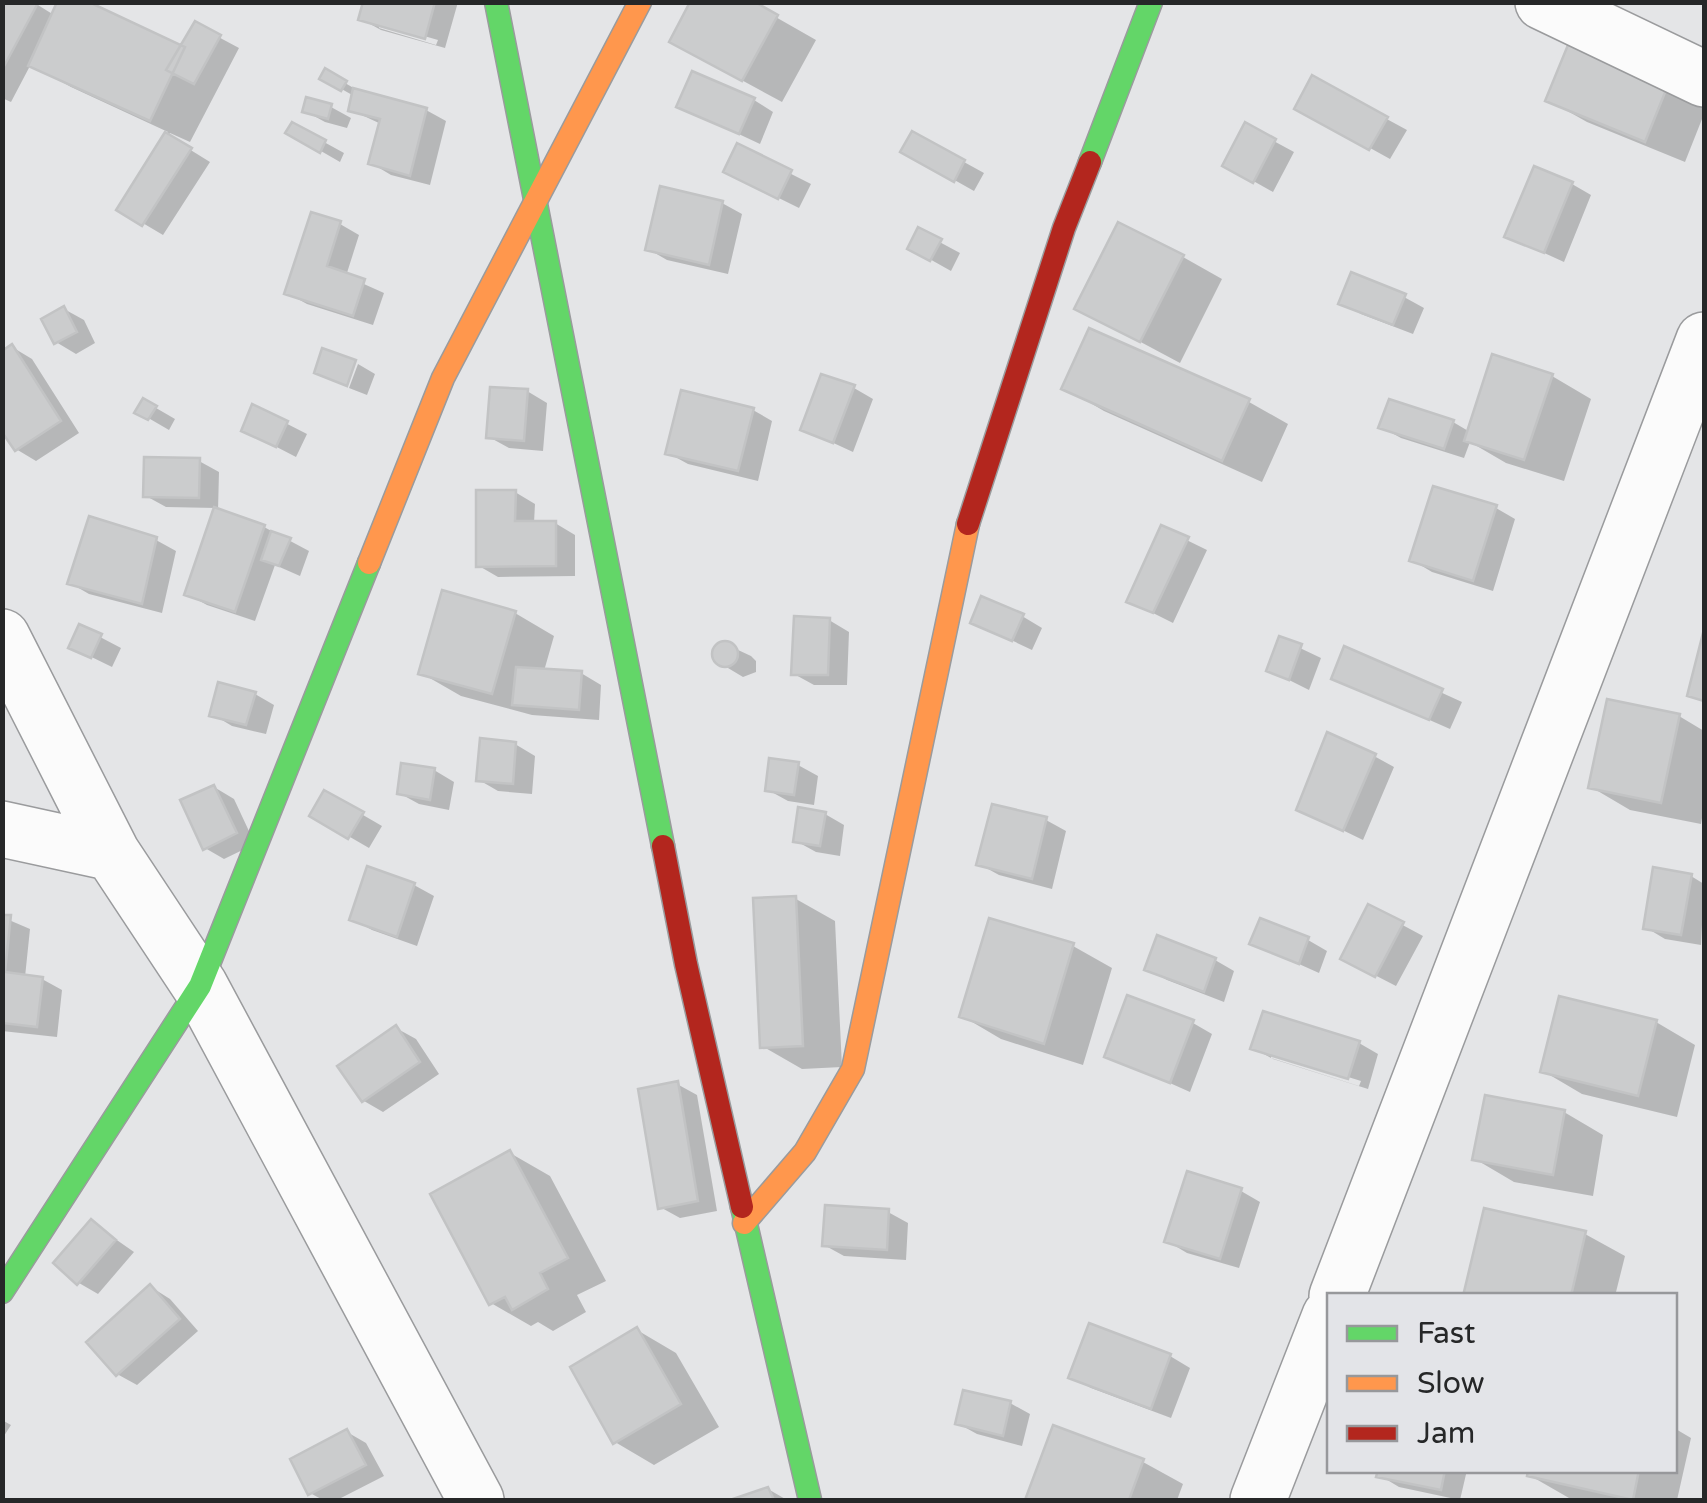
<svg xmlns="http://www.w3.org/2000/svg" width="1707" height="1503" font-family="'Varela Round',sans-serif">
  <rect width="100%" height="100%" fill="#e4e5e7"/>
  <!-- shadow -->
  <path fill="#0003" fill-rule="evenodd" d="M2,2h31l21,13 128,33 14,-23 43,23 -49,94 -20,-9 -2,3 42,26 -47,73 -44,-26 49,-77 -97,-45 -40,-23 -20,38 -9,-4z
    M366,2h92l-13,46 -64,-18 -20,-11zM379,23l59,17 -2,5 -57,-17z
    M749,2l67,38 -34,62 -70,-38z
    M1571,43l133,60v11l-19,48 -98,-40 -39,-22z
    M326,72l38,22 62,16 20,11 -16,64 -39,-10 -20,-12 10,-39 -30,-14 3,-14 -32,-18z
    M1313,79l94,51 -17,29 -92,-51z
    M754,100l19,12 -13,32 -81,-38z
    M331,107l20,11 -4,10 -22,-6 -20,-11z
    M293,125l51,28 -4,9 -52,-30z
    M1246,126l48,26 -21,40 -48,-27z
    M738,147l73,37 -12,24 -53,-26z
    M903,151l61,11 20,11 -10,18z
    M1572,184l19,11 -27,67 -57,-26z
    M722,203l20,11 -14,60 -61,-14 -19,-11z
    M340,224l19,11 -13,41 38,17 -11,32 -66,-21 -20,-11z
    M919,231l41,22 -9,18 -41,-23z
    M1183,257l39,22 -42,84 -103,-55z
    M1404,297l20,11 -11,26 -52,-20 -19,-11z
    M64,309l20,11 11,23 -19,11 -20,-12z
    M1090,332l159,70 39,22 -26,58 -158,-71 -39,-23z
    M12,347l20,12 47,74 -43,28 -20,-12z
    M358,364l17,10 -8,21 -18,-7z
    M1552,376l39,23 -27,82 -58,-18 -36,-21 -6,16 -63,-20 -20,-11 72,-5 17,10z
    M854,388l19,11 -20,53 -50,-23z
    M527,391l20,12 -4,48 -34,-3 -20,-11z
    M144,401l31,18 -6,11 -31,-18z
    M254,407l53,27 -11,23 -52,-27z
    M753,410l19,11 -14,60 -70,-17 -20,-11z
    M199,461l20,11 -1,39 46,16 45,24 -9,25 -25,-11 -20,56 -48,-16 -20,-11 29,-86 -50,-1 -20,-11z
    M515,492l20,12 -1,19h21l20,12v41l-77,1 -19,-11z
    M1496,508l19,11 -22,72 -61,-19 -20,-12z
    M1162,528l45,22 -34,73 -44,-22z
    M156,540l20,11 -14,62 -73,-19 -19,-11z
    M515,613l39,23 -10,35 37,2 20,12 -2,35 -67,-5 -71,-19 -40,-23z
    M1022,616l20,12 -10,22 -59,-28z
    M829,620l20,12 -2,53h-33l-20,-11z
    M81,627l40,21 -9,19 -41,-20z
    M1281,639l40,19 -12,32 -40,-20z
    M723,643l28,13 5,5v11l-13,5 -20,-12 -8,-8v-7z
    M1346,649l116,53 -12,27 -116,-51z
    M255,694l19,11 -8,29 -34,-8 -20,-12z
    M1679,716l25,15v75l-3,18 -71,-14 -39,-23z
    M515,744l20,12 -3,38 -34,-3 -19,-11z
    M1374,756l20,11 -31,73 -64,-31z
    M798,765l20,11 -4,29 -26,-4 -20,-11z
    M434,770l20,12 -5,28 -30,-6 -20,-11z
    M214,787l20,12 21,45 -31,15 -19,-11z
    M325,793l57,33 -13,22 -57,-33z
    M825,814l19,11 -4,31 -24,-4 -20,-11z
    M1046,820l20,11 -14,58 -53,-14 -20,-11z
    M1691,876l13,8 -3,61 -36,-6 -20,-12z
    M414,885l20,11 -17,50 -45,-16 -20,-11z
    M796,899l39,22 7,146 -40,2 -40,-23z
    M1369,907l54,29 -27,50 -33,-17z
    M2,917l28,12 -5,48 17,2 20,11 -5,47 -55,-6z
    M1308,940l19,11 -8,22 -67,-30z
    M1073,946l39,22 -29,97 -82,-26 -39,-23z
    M1215,960l19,11 -10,31 -57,-22 -20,-11z
    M1656,1022l39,23 -18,72 -95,-23 -39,-23z
    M1193,1023l19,11 -22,58 -83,-37z
    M396,1028l20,11 23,35 -56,38 -19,-11z
    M1359,1043l19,11 -10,35 -95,-30 -20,-11zM1271,1053l90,28 -2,5 -88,-28z
    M677,1084l20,11 20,116 -37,7 -20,-11z
    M1564,1112l39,23 -10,61 -79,-14 -39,-23z
    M510,1153l40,23 56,105 -29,14 9,17 -33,19 -15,-9 -7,4 -40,-23z
    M1241,1191l19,11 -21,66 -52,-15 -20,-12z
    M1486,1211l99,23 40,22 -10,40h-149z
    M888,1212l20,11 -2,37 -62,-4 -20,-11z
    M91,1222l43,30 -36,42 -19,-11 -22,-20z
    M151,1287l19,12 28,32 -61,54 -20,-11z
    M637,1330l39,23 43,74 -65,38 -39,-23z
    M1170,1356l20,12 -19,50 -80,-30 -20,-11z
    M1010,1403l20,11 -8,32 -45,-12 -20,-11z
    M2,1420l9,5 -9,14z
    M1054,1428l89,34 40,22 -6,16h-150z
    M1674,1428l17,10 -14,62h-95l-13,-2 -40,-23 1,-5h144z
    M347,1432l19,11 18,33 -47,24h-14l-13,-7z
    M1380,1470h87l-7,30 -61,-13 -20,-12z
    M768,1489l19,11h-49z"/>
  <!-- building -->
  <path fill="#cbcccd" stroke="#c2c3c4" stroke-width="2.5" d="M2,2l36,1 -36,67z
    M57,2h32l96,45 -35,74 -122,-55z
    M363,2h72l-10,37 -67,-19z
    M690,2h65l23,13 -36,66 -73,-39z
    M195,21l26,14 -27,49 -28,-14z
    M1570,40l100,40 -25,62 -100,-41z
    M325,68l22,13 -6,10 -22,-12z
    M692,71l63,27 -16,36 -63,-27z
    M1312,75l76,42 -19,33 -75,-41z
    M353,88l74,20 -17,68 -42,-12 12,-45 -32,-8z
    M306,97l26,7 -4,15 -26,-7z
    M292,122l34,18 -6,13 -35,-20z
    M1245,122l31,17 -23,44 -31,-17z
    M912,131l53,29 -11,22 -54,-30z
    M165,132l27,16 -50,78 -26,-16z
    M737,143l55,27 -14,29 -55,-27z
    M1534,166l39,16 -29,71 -40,-16z
    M660,186l63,15 -14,64 -64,-15z
    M311,212l30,9 -14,45 38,13 -12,37 -69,-22z
    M1118,222l66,33 -44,87 -66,-33z
    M918,227l24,12 -12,22 -23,-12z
    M1351,272l55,22 -13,31 -55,-21z
    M64,306l13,26 -23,12 -13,-25z
    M1089,328l161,71 -28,62 -161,-72z
    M12,344l49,77 -46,30 -13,-19v-81z
    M322,348l34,12 -9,26 -33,-13z
    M1492,354l61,20 -29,86 -60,-19z
    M821,374l34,11 -22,58 -33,-13z
    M490,387l38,2 -4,52 -38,-3z
    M681,390l73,18 -16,63 -73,-17z
    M143,398l14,8 -9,14 -14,-7z
    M1389,399l65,21 -10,29 -66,-21z
    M252,404l36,17 -12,26 -35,-16z
    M144,457l56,1 -1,40 -56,-1z
    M1433,486l64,19 -24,76 -64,-20z
    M476,490h40l-1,31h41v45l-80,1z
    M214,507l51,18 -30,87 -51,-17z
    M89,516l68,21 -15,67 -75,-20z
    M1161,525l28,12 -36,76 -27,-11z
    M271,531l20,7 -12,28 -18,-6z
    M442,590l74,21 -24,83 -74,-20z
    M981,596l43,18 -12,27 -42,-18z
    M794,616l36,2 -2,57h-37z
    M79,624l23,10 -11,24 -23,-10z
    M1704,629v72l-17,-5z
    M1279,636l23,8 -13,36 -23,-9z
    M712 654a13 13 0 1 1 26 0a13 13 0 1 1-26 0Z
    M1344,646l99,43 -14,31 -98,-41z
    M516,667l66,4 -3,39 -67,-5z
    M218,682l38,10 -10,33 -37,-9z
    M1607,699l73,15 -19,89 -73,-15z
    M1327,732l49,22 -33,77 -47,-21z
    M480,738l36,4 -3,42 -37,-3z
    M769,758l30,4 -5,33 -29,-4z
    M401,763l34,5 -5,32 -33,-6z
    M214,785l23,48 -34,17 -23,-50z
    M324,790l40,22 -16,27 -39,-23z
    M992,804l55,13 -15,62 -56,-14z
    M798,807l28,5 -6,34 -27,-4z
    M367,866l48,17 -18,54 -48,-17z
    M1653,867l39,7 -11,61 -38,-6z
    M796,896l7,150 -43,2 -7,-150z
    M1368,904l36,18 -29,55 -35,-18z
    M2,915h9l-6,57 38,5 -6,50 -35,-4z
    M989,918l85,25 -30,101 -85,-27z
    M1260,918l49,19 -10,27 -50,-20z
    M1157,935l59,23 -12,34 -60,-22z
    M1127,995l67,25 -24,63 -66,-26z
    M1559,996l98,24 -19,76 -98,-24z
    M1263,1011l97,30 -12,38 -98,-30z
    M396,1025l24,37 -58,40 -25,-36z
    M678,1081l20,120 -40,8 -20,-120z
    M1485,1095l80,15 -12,65 -81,-15z
    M510,1150l58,108 -28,15 8,16 -36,21 -7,-13 -16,8 -59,-111z
    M1187,1171l55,17 -22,71 -56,-17z
    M825,1205l64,4 -2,41 -65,-4z
    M1484,1208l102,23 -15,65h-108z
    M91,1219l25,21 -39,45 -24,-22z
    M150,1284l30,35 -64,57 -30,-34z
    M1089,1323l82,31 -20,55 -83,-31z
    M637,1327l44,77 -68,40 -43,-77z
    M963,1390l48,11 -8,35 -48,-12z
    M1053,1425l91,34 -15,41h-104z
    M347,1429l19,36 -58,30 -18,-36z
    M1378,1470h67l-4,20 -65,-13z
    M1528,1470h111l-6,30 -106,-24z
    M768,1487l6,13h-44z"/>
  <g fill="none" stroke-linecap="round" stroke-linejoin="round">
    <defs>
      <path id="street" d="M1543,2l161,77
        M2,637l110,216 88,133 276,514
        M2,829l110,24
        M1337,1296l367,-956
        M1258,1500l72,-184"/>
      <path id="fast" d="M496,2l167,844
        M1090,162l61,-160
        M742,1207l68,293
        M2,1292l198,-306 169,-423"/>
      <path id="slow" d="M369,563l74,-185 197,-376
        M744,1223l61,-71 48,-83 115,-545"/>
      <path id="jam" d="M968,524l96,-296 26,-66
        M663,846l23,118 56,243"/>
    </defs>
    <!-- street casing -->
    <use href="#street" stroke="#9a9b9d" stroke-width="58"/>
    <!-- fast casing -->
    <use href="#fast" stroke="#9a9b9d" stroke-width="25"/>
    <!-- slow casing -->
    <use href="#slow" stroke="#9a9b9d" stroke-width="25"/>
    <!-- jam casing -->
    <use href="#jam" stroke="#9a9b9d" stroke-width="25"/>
    <!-- street -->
    <use href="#street" stroke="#fbfbfb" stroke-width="55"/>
    <!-- fast -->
    <use href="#fast" stroke="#63d668" stroke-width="22"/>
    <!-- slow -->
    <use href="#slow" stroke="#ff974d" stroke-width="22"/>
    <!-- jam -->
    <use href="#jam" stroke="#b3261e" stroke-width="22"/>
  </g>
  <!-- border -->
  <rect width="1707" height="1503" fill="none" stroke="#262728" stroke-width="10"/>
  <!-- legend -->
  <rect x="1327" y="1293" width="350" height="180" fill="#e3e4e8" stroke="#97989b" stroke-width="2.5"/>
  <rect x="1347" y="1326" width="50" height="15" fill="#63d668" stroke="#97989b" stroke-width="2.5"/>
  <text x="1417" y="1343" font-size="30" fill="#262728">Fast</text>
  <rect x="1347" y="1376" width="50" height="15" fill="#ff974d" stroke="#97989b" stroke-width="2.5"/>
  <text x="1417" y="1393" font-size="30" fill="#262728">Slow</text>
  <rect x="1347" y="1426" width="50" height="15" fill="#b3261e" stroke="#97989b" stroke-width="2.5"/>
  <text x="1417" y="1443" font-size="30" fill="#262728">Jam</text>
</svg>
